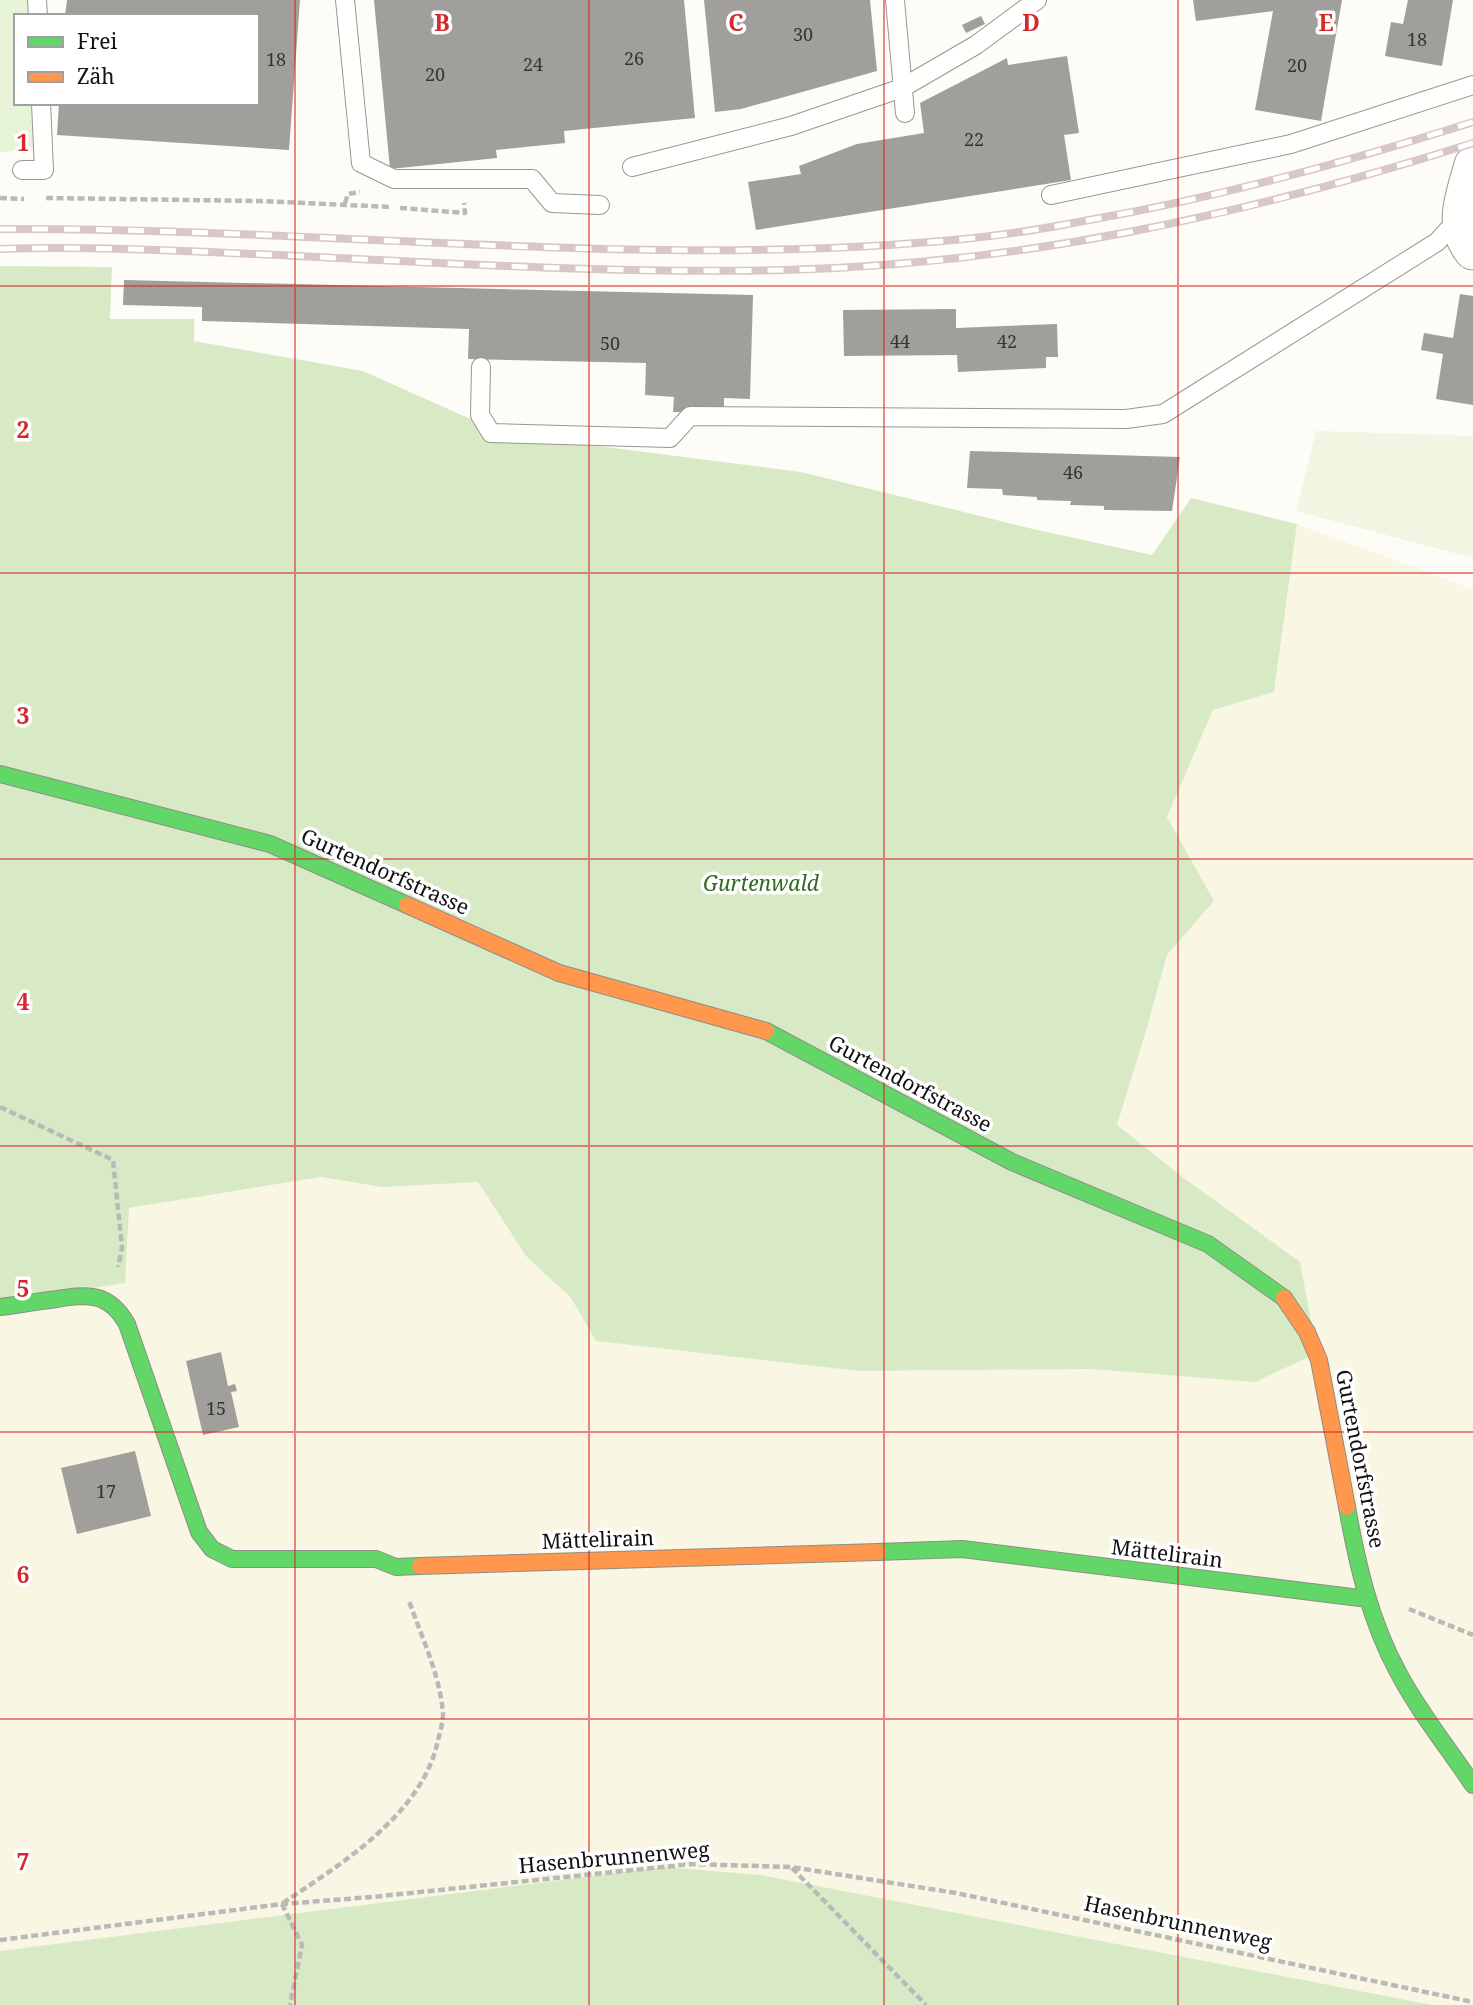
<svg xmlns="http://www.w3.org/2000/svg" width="1473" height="2005" font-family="'Noto Serif',serif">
  <rect width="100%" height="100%" fill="#fdfcf7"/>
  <!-- farmland -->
  <path fill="#f9f7e4" d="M1297,524l176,65v1416h-41l-671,-130 -97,-8 -664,84v-649l129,-94 192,-31 61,10 97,-6 47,75 45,42 25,43 263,30 231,-2 165,13 -71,-204 -68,-53 30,-94 21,-76 47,-54 -47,-83 46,-108 61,-18z"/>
  <!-- green -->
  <path fill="#e7f3d7" d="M0,0h30v16h-14v87h17l1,47 -34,2z"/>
  <!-- forest -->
  <path fill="#d8eac5" d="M0,266l112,1 -2,52h84v22l169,30 141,63 297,38 232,57 119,26 39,-57 106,26 -23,168 -61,18 -46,107 47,84 -47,54 -21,76 -29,94 67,53 116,84 17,91 -62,29 -165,-13 -231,2 -263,-30 -25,-43 -45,-42 -48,-74 -96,5 -61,-10 -192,31 -4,75 -125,19z
    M664,1867l97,8 671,130h-1432v-54z"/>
  <!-- pitch -->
  <path fill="#f0f6e1" d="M1316,431l157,5v122l-177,-47z"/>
  <!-- building -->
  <path fill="#a19f9c" d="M67,0h233l-11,150 -232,-15 2,-32h198v-87h-192z
    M374,0h310l11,118 -131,13 1,12 -69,7 1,8 -107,11z
    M704,0h166l7,71 -136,38 -26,3z
    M1193,0h149l-21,121 -66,-11 18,-99 -77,10z
    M1408,0h45l-11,66 -57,-10 6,-34 12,2z
    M981,16l4,8 -19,9 -4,-8z
    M1067,56l12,77 -15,2 7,45 -315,50 -8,-48 53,-8 -2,-8 58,-22 67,-11 -4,-30 87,-45 1,7z
    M124,280l629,15 -3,104 -26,-1v15l-51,-1 1,-15 -29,-2 1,-32 -178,-4 1,-30 -267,-8v-14l-79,-2z
    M1460,294l13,2v109l-37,-6 7,-45 -22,-4 3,-17 29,5z
    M956,309v19l101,-4 1,33h-12v11l-88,4 -1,-17 -113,1 -1,-46z
    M970,451l210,6 -8,54 -68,-1v-4l-34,-1 1,-4 -34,-1v-3l-34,-2 -1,-6 -35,-1z
    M221,1352l7,34 7,-2 2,7 -6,1 8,35 -36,8 -17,-74z
    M135,1451l16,65 -74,18 -16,-66z"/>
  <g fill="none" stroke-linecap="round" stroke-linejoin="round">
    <defs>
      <path id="lane" d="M37,0l1,16
        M345,0l16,163 33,16h138l20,24 48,2
        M895,0l10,113
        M632,167l159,-41 111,-38 74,-43 61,-45
        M22,170h22l-3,-67
        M1051,195l240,-51 182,-59
        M481,367l-1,48 11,18 179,5 20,-22 436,3 37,-5 274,-172 22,-24"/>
      <path id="street" d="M1473,165c-8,30 -22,60 0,86"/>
      <path id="fast" d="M0,774l270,70 137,61
        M766,1031l246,131 196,82 76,54
        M0,1307c17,-2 33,-5 50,-7 34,-5 57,-11 77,24l72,208 13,17 20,10h144l20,8 24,-1
        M1347,1507c10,56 23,114 51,165 19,37 51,77 75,113
        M878,1552l84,-3 406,50"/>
      <path id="slow" d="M407,905l152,68 207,58
        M1284,1298l23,34 12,28 28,147
        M420,1566l458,-14"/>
    </defs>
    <!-- lane casing -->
    <use href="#lane" stroke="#979795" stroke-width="20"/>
    <!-- street casing -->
    <use href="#street" stroke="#979795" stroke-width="39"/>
    <!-- fast casing -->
    <use href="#fast" stroke="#8e8d8b" stroke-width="18"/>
    <!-- slow casing -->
    <use href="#slow" stroke="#8e8d8b" stroke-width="18"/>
    <!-- path -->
    <path stroke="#b9b9b8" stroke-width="4.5" stroke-dasharray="7 3.5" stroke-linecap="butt" d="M0,198l24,1
      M46,198l214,3 131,6
      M345,203l3,-9 12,-2
      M400,208l65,5 -1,-10
      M0,1107l113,53 9,88 -4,19
      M1409,1609l64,26
      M792,1868l134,137
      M283,1903c58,-39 140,-89 155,-163 2,-8 5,-17 5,-26 -3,-39 -21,-76 -34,-113
      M282,1904l20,41 -12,60
      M0,1940l282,-36 90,-7 319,-33 100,3 165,26 517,109"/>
    <!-- lane -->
    <use href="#lane" stroke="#fffffe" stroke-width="18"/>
    <!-- street -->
    <use href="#street" stroke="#fffffe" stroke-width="37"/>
    <!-- fast -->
    <use href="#fast" stroke="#63d668" stroke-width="16"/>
    <!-- slow -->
    <use href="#slow" stroke="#ff974d" stroke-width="16"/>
    <defs>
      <path id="rail" d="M0,229c322,-2 642,41 964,10 42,-4 84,-11 125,-19 131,-23 257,-58 384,-98
        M0,249c92,-3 185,2 276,6 170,8 339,19 508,15 240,-6 461,-55 689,-127"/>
    </defs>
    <!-- rail casing -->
    <use href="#rail" stroke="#d9c6c7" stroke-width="8"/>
    <!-- rail -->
    <use href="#rail" stroke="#fff" stroke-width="5" stroke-dasharray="16" stroke-linecap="butt"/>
  </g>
  <!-- grid -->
  <path fill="none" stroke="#d62828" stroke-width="2" stroke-opacity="0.55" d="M295,0v2005M589,0v2005M884,0v2005M1178,0v2005M0,286h1473M0,573h1473M0,859h1473M0,1146h1473M0,1432h1473M0,1719h1473"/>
  <g text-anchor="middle" stroke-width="7" stroke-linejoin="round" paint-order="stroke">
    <!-- number labels -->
    <g font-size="18" fill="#353434">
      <text x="803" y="41">30</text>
      <text x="1417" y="46">18</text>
      <text x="634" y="65">26</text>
      <text x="276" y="66">18</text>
      <text x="533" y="71">24</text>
      <text x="1297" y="72">20</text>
      <text x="435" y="81">20</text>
      <text x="974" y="146">22</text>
      <text x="900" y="348">44</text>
      <text x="1007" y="348">42</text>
      <text x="610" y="350">50</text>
      <text x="1073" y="479">46</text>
      <text x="216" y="1415">15</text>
      <text x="106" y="1498">17</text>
    </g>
    <!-- street labels -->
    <g font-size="21" fill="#111" stroke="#fff">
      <text transform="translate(385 872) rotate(24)" y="7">Gurtendorfstrasse</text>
      <text transform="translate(910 1084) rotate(28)" y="7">Gurtendorfstrasse</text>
      <text transform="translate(1360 1459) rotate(79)" y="7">Gurtendorfstrasse</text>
      <text transform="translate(598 1540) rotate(-2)" y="7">Mättelirain</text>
      <text transform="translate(1167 1554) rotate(7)" y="7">Mättelirain</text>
      <text transform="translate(614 1858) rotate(-5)" y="7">Hasenbrunnenweg</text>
      <text transform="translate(1178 1923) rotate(12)" y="7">Hasenbrunnenweg</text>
    </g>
    <!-- park labels -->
    <g font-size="21" font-style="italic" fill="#2f6b1f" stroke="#fff">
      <text x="761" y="891">Gurtenwald</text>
    </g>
  </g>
  <g font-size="23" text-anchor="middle" font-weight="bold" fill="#d62828" stroke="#fff" stroke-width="7" stroke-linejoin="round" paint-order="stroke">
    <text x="442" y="31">B</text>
    <text x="736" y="31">C</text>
    <text x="1031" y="31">D</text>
    <text x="1326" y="31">E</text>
    <text x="23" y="151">1</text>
    <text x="23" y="438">2</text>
    <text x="23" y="724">3</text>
    <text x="23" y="1010">4</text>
    <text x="23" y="1297">5</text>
    <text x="23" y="1583">6</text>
    <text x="23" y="1870">7</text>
  </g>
  <!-- legend -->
  <rect x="14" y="14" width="245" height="91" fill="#ffffff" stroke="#a0a0a0" stroke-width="2"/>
  <rect x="28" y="37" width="35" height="10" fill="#63d668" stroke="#a0a0a0" stroke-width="2"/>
  <text x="77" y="49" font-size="21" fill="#111111">Frei</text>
  <rect x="28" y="72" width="35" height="10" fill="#ff974d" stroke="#a0a0a0" stroke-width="2"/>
  <text x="77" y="84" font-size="21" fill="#111111">Zäh</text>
</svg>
